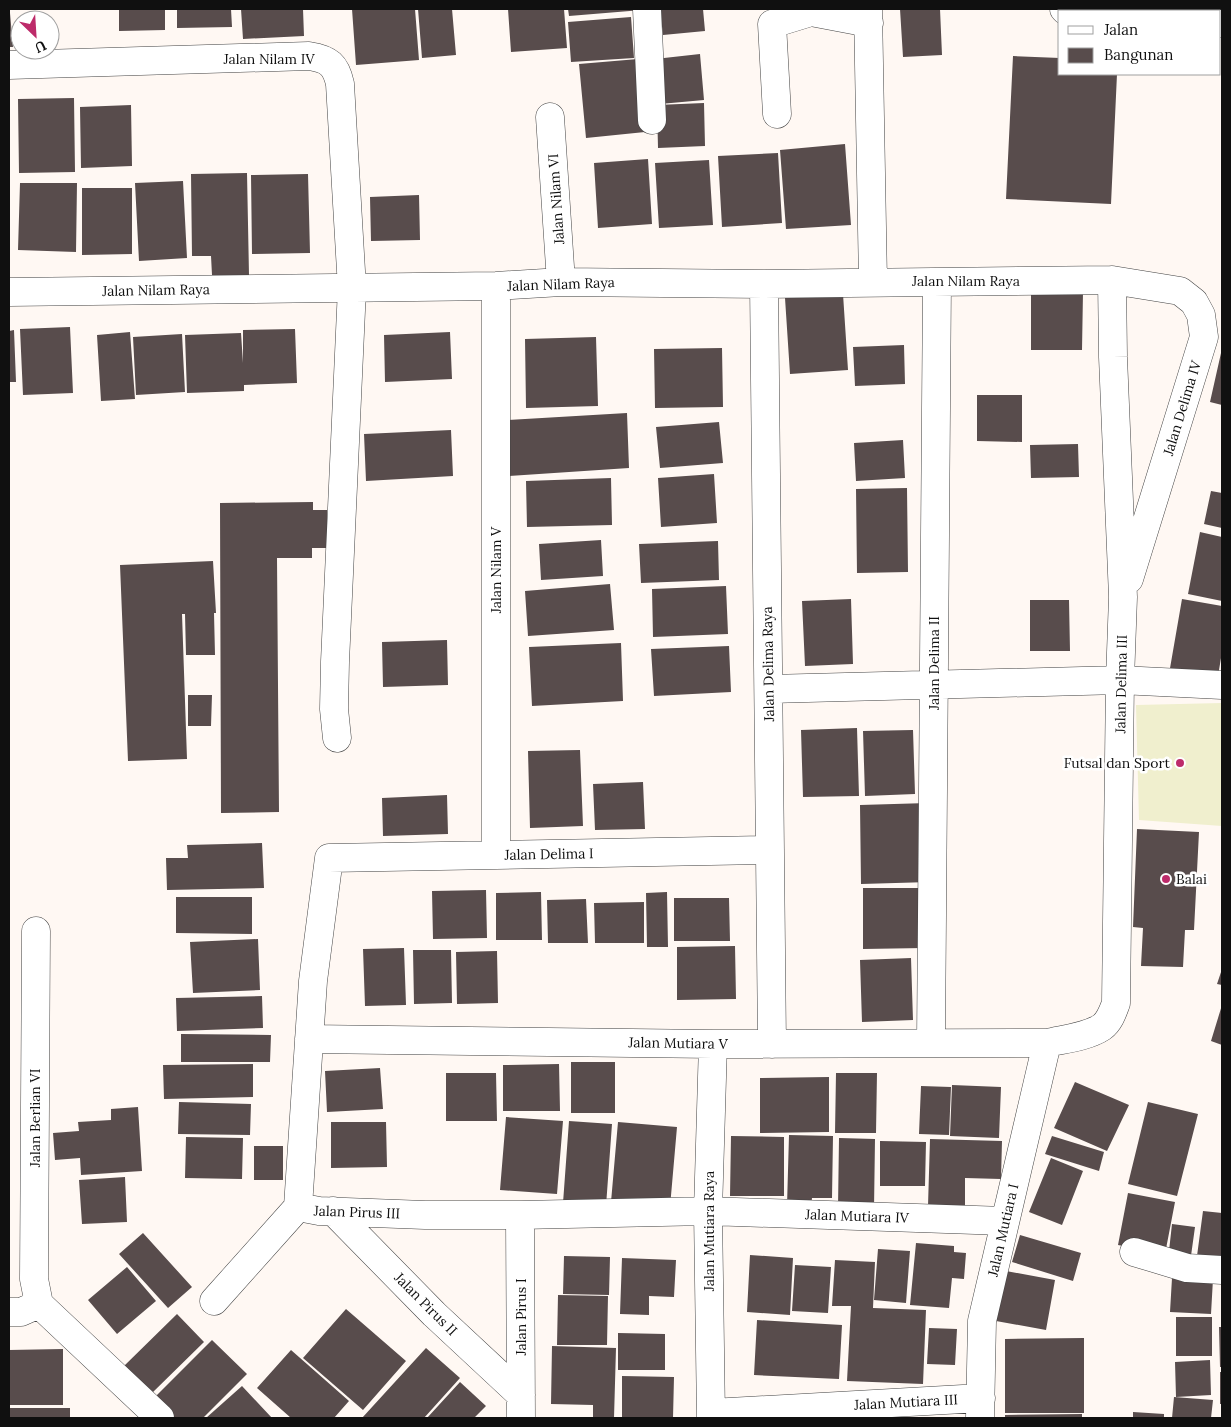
<svg xmlns="http://www.w3.org/2000/svg" width="1231" height="1427" font-family="Lora,serif">
  <rect width="100%" height="100%" fill="#fff8f3"/>
  <!-- pitch -->
  <path fill="#f0efce" d="M1222,703v123l-83,-6 -3,-115z"/>
  <!-- building -->
  <path fill="#584c4c" d="M119,9h46v21l-46,1z
    M177,9h54l1,18 -55,1z
    M241,9h62l1,27 -61,3z
    M352,9h63l4,51 -63,5z
    M418,9h34l4,46 -34,3z
    M508,9h56l3,39 -56,4z
    M568,9h74v1l-73,6z
    M660,9h43l2,22 -42,4z
    M900,9h40l2,46 -39,2z
    M9,13h1l3,34h-4z
    M631,17l3,41 -63,4 -3,-40z
    M700,54l4,46 -44,4 -5,-45z
    M1013,56l47,2v16h57l-6,130 -105,-5z
    M638,59l7,73 -59,6 -7,-74z
    M74,98l1,74 -56,1 -1,-74z
    M704,103l1,43 -47,2 -1,-43z
    M131,105l1,61 -51,2 -1,-61z
    M845,144l6,81 -65,4 -6,-79z
    M778,153l4,70 -60,4 -4,-71z
    M648,159l4,65 -54,4 -4,-65z
    M709,160l4,65 -54,3 -4,-65z
    M247,173l2,102h-37l-1,-19h-19l-1,-82z
    M308,174l2,79 -58,1 -1,-79z
    M183,181l4,77 -48,3 -4,-78z
    M20,183h57l-1,69 -58,-2z
    M82,188h50v66l-50,1z
    M419,195l1,45 -49,1 -1,-44z
    M1031,292h52l-1,58h-51z
    M843,294l5,76 -58,4 -5,-76z
    M70,327l3,66 -50,2 -3,-66z
    M295,329l2,54 -53,2v6l-57,2 -2,-58 56,-2 2,30v-33z
    M14,330l2,52h-7v-51z
    M130,332l5,67 -34,2 -4,-66z
    M450,332l2,47 -67,3 -1,-47z
    M182,334l3,58 -49,3 -3,-58z
    M596,337l2,69 -72,2 -1,-69z
    M904,345l1,39 -50,2 -2,-39z
    M722,348l1,59 -68,1 -1,-59z
    M1221,353h1v52l-12,-3z
    M977,395h45v47l-45,-1z
    M627,413l2,55 -120,8 -3,-56z
    M719,422l4,41 -63,5 -4,-41z
    M451,430l2,46 -87,5 -2,-47z
    M903,440l2,38 -49,3 -2,-38z
    M1078,444l1,33 -48,1 -1,-33z
    M714,474l3,49 -56,4 -3,-49z
    M611,478l1,47 -85,2 -1,-46z
    M907,488l1,84 -51,1 -1,-84z
    M1211,491l11,2v35l-18,-4z
    M313,502v8h14l1,38h-16v10h-35l2,254 -58,1 -1,-310z
    M1200,532l22,5v64l-34,-7z
    M601,540l2,36 -62,4 -2,-36z
    M718,541l1,39 -78,3 -2,-39z
    M213,561l3,52h-10h8l1,42h-29l-1,-41h-3l5,145 -59,2 -8,-196z
    M610,584l4,46 -86,6 -3,-45z
    M726,586l2,48 -75,3 -1,-48z
    M851,599l2,65 -48,2 -3,-65z
    M1182,599l40,7v46l-5,30 -48,-8z
    M1030,600h39l1,51h-40z
    M447,640l1,45 -65,2 -1,-45z
    M621,643l2,58 -91,5 -3,-59z
    M729,646l2,46 -77,4 -3,-47z
    M188,695h24l-1,31h-23z
    M857,728l2,68 -56,1 -2,-67z
    M913,730l2,64 -50,2 -2,-65z
    M580,750l3,76 -53,2 -2,-77z
    M643,782l2,47 -50,1 -2,-46z
    M447,795l1,39 -65,2 -1,-38z
    M928,803l2,79 -69,2 -1,-79z
    M1137,829l62,3 -5,98h-9l-2,37 -42,-1 2,-38 -10,-1z
    M262,843l2,45 -97,2 -1,-32h22l-1,-13z
    M863,888h61v60l-61,1z
    M486,890l1,48 -54,1 -1,-48z
    M541,892l1,48h-46v-47z
    M667,892l1,55h-21l-1,-54z
    M176,897h76v37l-76,-1z
    M674,898h55l1,43h-56z
    M586,899l2,44h-40l-1,-43z
    M644,902v41h-49l-1,-40z
    M258,939l2,51 -67,3 -3,-51z
    M735,946l1,53 -59,1v-53z
    M404,948l2,57 -41,1 -2,-57z
    M413,950h38l1,53 -38,1z
    M497,951l1,52 -41,1 -1,-52z
    M911,958l2,62 -51,2 -2,-62z
    M1222,969v16l-5,-1z
    M262,996l1,32 -86,3 -1,-33z
    M1222,1005v40l-11,-4z
    M181,1034l90,1 -1,27h-89z
    M571,1062h44v51h-44z
    M253,1064v33l-89,2 -1,-34z
    M559,1064l1,47h-57v-46z
    M380,1068l3,41 -56,3 -2,-41z
    M446,1073h50l1,48h-51z
    M836,1073h41l-1,60h-41z
    M829,1077v55l-69,1v-55z
    M1075,1082l54,23 -22,46 -53,-23z
    M952,1085l49,2 -2,51 -49,-2z
    M921,1086l30,1 -2,48 -30,-1z
    M179,1102l72,2 -1,31 -72,-1z
    M1148,1102l50,12 -21,82 -49,-12z
    M138,1107l4,64 -61,4 -1,-17 -25,2 -2,-27 26,-2 -1,-9 33,-2v-11z
    M506,1117l57,4 -6,73 -57,-4z
    M569,1121l43,3 -6,82 -43,-3z
    M331,1122h55l1,45 -56,1z
    M618,1122l59,5 -7,80 -59,-5z
    M789,1135l44,1 -1,62h-20l-1,9 -24,-1z
    M731,1136l53,1v59h-54z
    M1052,1136l52,16 -5,19 -54,-17z
    M186,1137l57,1 -1,41 -57,-1z
    M839,1138l36,1 -1,70 -36,-1z
    M930,1139l72,2 -1,38 -36,-1v30l-37,-2z
    M880,1141l46,1 -1,44h-45z
    M254,1146h29v34h-29z
    M1051,1158l32,13 -21,54 -33,-13z
    M125,1177l2,45 -45,2 -3,-44z
    M1128,1193l47,9 -10,52 -47,-9z
    M1203,1211l19,2v46l-25,-3z
    M1172,1224l23,3 -5,36 -22,-3z
    M143,1233l49,54 -24,21 -49,-54z
    M1020,1235l61,18 -8,28 -61,-19z
    M916,1243l38,3v6l12,1 -2,26 -12,-1 -3,30 -39,-3z
    M878,1249l32,2 -4,52 -32,-3z
    M750,1255l43,3 -3,57 -43,-3z
    M564,1256l46,1 -1,38 -46,-1z
    M622,1258l54,2 -2,37 -25,-1v19l-29,-1z
    M835,1260l40,2 -2,46 53,2 -3,74 -76,-3 4,-75h-19z
    M795,1265l36,2 -3,46 -36,-2z
    M127,1267l29,34 -39,33 -29,-34z
    M1006,1271l49,9 -9,50 -50,-9z
    M1172,1278l41,1 -2,35 -41,-2z
    M558,1295l50,1 -1,49h-50z
    M346,1309l60,52 -43,49 -60,-52z
    M177,1314l27,28 -53,52 -27,-28z
    M1176,1317h36v39h-36z
    M757,1320l85,5 -3,54 -85,-4z
    M1219,1327h3v40h-2z
    M929,1328l28,1 -2,36 -28,-1z
    M618,1333l47,1v36h-47z
    M1084,1338v75h-79v-74z
    M212,1340l35,34 -44,44h-30l-20,-19z
    M552,1346l64,2 -2,70h-21v-13l-42,-1z
    M426,1348l34,30 -36,40h-62z
    M63,1349v56h-54v-55z
    M291,1350l58,51 -15,17h-43l-34,-30z
    M1210,1360l1,35 -35,2 -1,-35z
    M1220,1372h2v32h-2z
    M622,1376l52,1 -1,41h-51z
    M460,1382l26,24 -12,12h-47z
    M242,1386l30,32h-66z
    M1174,1397l39,3 -2,18h-39z
    M9,1408h61v10h-61z
    M1133,1412l31,2v4h-31z
    M1082,1414v4h-77v-3z"/>
  <g fill="none" stroke-linecap="round" stroke-linejoin="round">
    <defs>
      <path id="minor" d="M647,9l5,111
        M868,9l5,273
        M1064,9l2,2
        M1220,23h2
        M9,65l300,-9c20,3 27,9 31,28l12,204 -17,374 -1,47 3,29
        M777,114l-5,-90 39,-12 58,11
        M550,117l11,165
        M764,284l8,760
        M496,286v569
        M9,292l487,-6 65,-4 203,2 348,-4 68,11 14,11 7,13 3,22 -75,242
        M769,689l351,-9 102,5
        M770,850l-441,8 -16,123 -15,226 21,4 106,4h95l188,-4 297,10
        M36,931l-2,348 5,25
        M309,1039l404,5 334,-1c17,-4 40,-6 55,-16 8,-6 11,-16 14,-24l4,-323 3,-83 -10,-240 -1,-77
        M931,1043l6,-761
        M333,1211l101,103 87,81
        M520,1215l1,203
        M1134,1252l53,16 35,2
        M214,1301l84,-94
        M39,1304l121,114
        M9,1312h12l18,-8
        M711,1413l270,-15
        M711,1418l-3,-207 5,-167
        M980,1418l2,-97 65,-278"/>
    </defs>
    <!-- minor casing -->
    <use href="#minor" stroke="#434343" stroke-width="29"/>
    <!-- minor -->
    <use href="#minor" stroke="#fff" stroke-width="28"/>
  </g>
  <!-- markers -->
  <g fill="#bd2b6a" stroke="#fff" stroke-width="2">
    <circle cx="1180" cy="763" r="5"/>
    <circle cx="1166" cy="879" r="5"/>
  </g>
  <g text-anchor="middle" stroke-width="5" stroke-linejoin="round" paint-order="stroke">
    <!-- street labels -->
    <g font-size="14" fill="#101010" stroke="#fff">
      <text x="269" y="64">Jalan Nilam IV</text>
      <text transform="translate(556 199) rotate(-94)" y="5">Jalan Nilam VI</text>
      <text x="966" y="286">Jalan Nilam Raya</text>
      <text transform="translate(561 284) rotate(-2)" y="5">Jalan Nilam Raya</text>
      <text transform="translate(156 290) rotate(-1)" y="5">Jalan Nilam Raya</text>
      <text transform="translate(1182 408) rotate(-73)" y="5">Jalan Delima IV</text>
      <text transform="translate(496 570) rotate(-90)" y="5">Jalan Nilam V</text>
      <text transform="translate(934 663) rotate(-90)" y="5">Jalan Delima II</text>
      <text transform="translate(768 664) rotate(-91)" y="5">Jalan Delima Raya</text>
      <text transform="translate(1121 684) rotate(-89)" y="5">Jalan Delima III</text>
      <text transform="translate(549 854) rotate(-1)" y="5">Jalan Delima I</text>
      <text transform="translate(678 1043) rotate(1)" y="5">Jalan Mutiara V</text>
      <text transform="translate(35 1118) rotate(-90)" y="5">Jalan Berlian VI</text>
      <text transform="translate(357 1212) rotate(2)" y="5">Jalan Pirus III</text>
      <text transform="translate(857 1216) rotate(2)" y="5">Jalan Mutiara IV</text>
      <text transform="translate(1003 1230) rotate(-77)" y="5">Jalan Mutiara I</text>
      <text transform="translate(709 1231) rotate(-90)" y="5">Jalan Mutiara Raya</text>
      <text transform="translate(426 1304) rotate(45)" y="5">Jalan Pirus II</text>
      <text transform="translate(521 1317) rotate(-90)" y="5">Jalan Pirus I</text>
      <text transform="translate(906 1402) rotate(-3)" y="5">Jalan Mutiara III</text>
    </g>
    <!-- poi labels -->
    <g font-size="14" fill="#101010" stroke="#fff" text-anchor="end">
      <text x="1170" y="768">Futsal dan Sport</text>
      <text x="1176" y="884" text-anchor="start">Balai</text>
    </g>
  </g>
  <!-- border -->
  <rect width="1231" height="1427" fill="none" stroke="#101010" stroke-width="20"/>
  <!-- legend -->
  <rect x="1058" y="10" width="162" height="65" fill="#ffffff" stroke="#9f9f9f"/>
  <rect x="1068" y="26" width="25" height="8" fill="#ffffff" stroke="#9f9f9f"/>
  <text x="1104" y="35" font-size="15" fill="#101010">Jalan</text>
  <rect x="1068" y="48" width="25" height="15" fill="#584c4c" stroke="#9f9f9f"/>
  <text x="1104" y="60" font-size="15" fill="#101010">Bangunan</text>
  <!-- north arrow -->
  <g transform="translate(35 35) rotate(155)"><circle r="24" fill="#ffffff" stroke="#9f9f9f"/>
  <path d="M0-4L9 19L0 12L-9 19Z" fill="#bd2b6a"/>
  <text y="-8" font-size="14" font-weight="bold" text-anchor="middle" fill="#101010">U</text>
  </g>
</svg>
